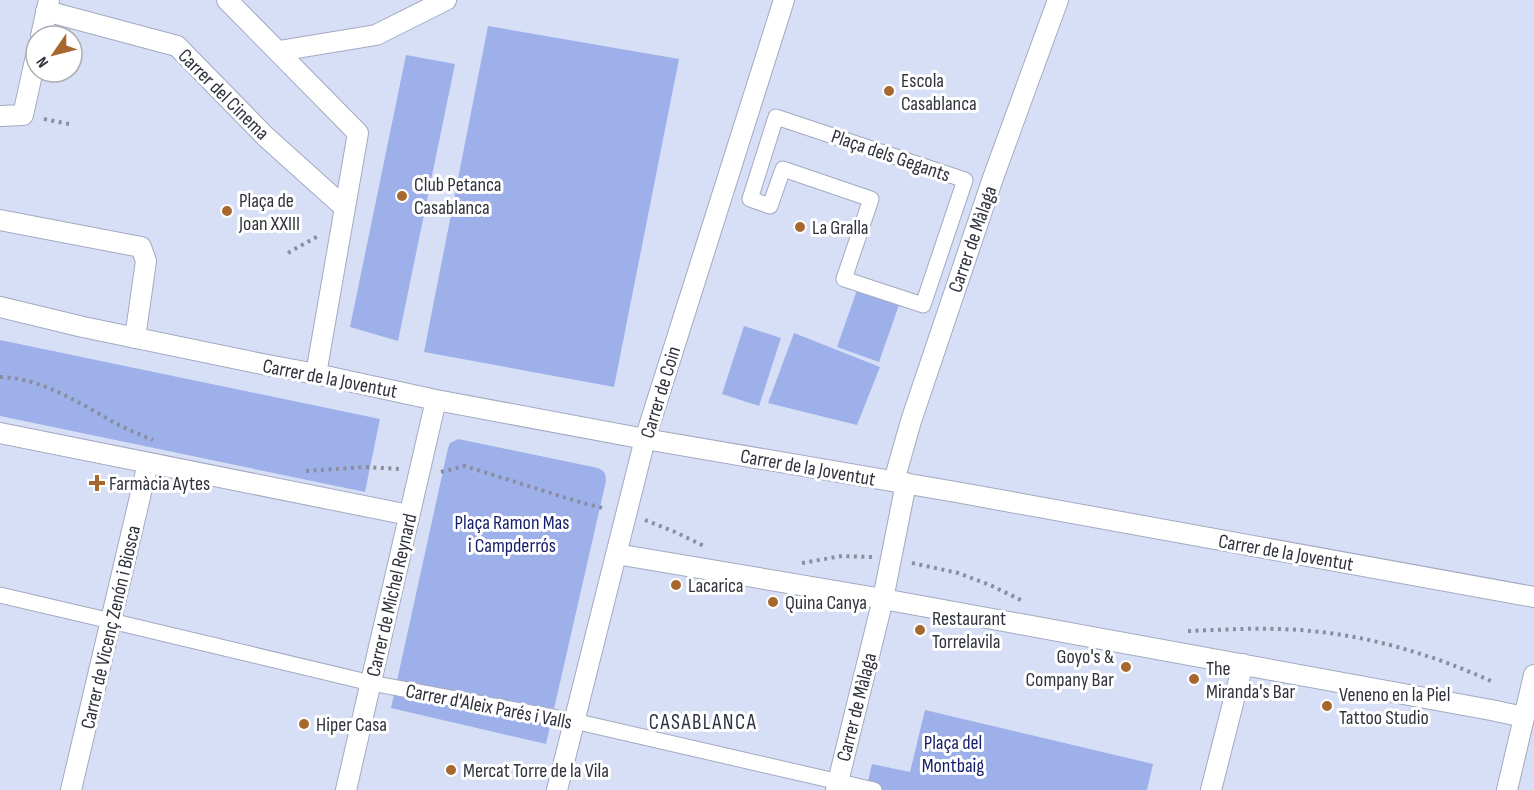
<svg xmlns="http://www.w3.org/2000/svg" width="1534" height="790" font-family="'Sofia Sans Condensed',sans-serif">
  <rect width="100%" height="100%" fill="#d7dff6"/>
  <!-- green -->
  <path fill="#9eb0ea" d="M488,26l191,33 -65,328 -190,-35z
    M406,55l49,9 -57,277 -48,-14z
    M858,287l42,15 -21,60 -42,-15z
    M744,326l37,12 -22,68 -37,-12z
    M794,333l86,34 -23,58 -89,-22z
    M0,340l380,79 -15,73 -365,-76z
    M458,439l140,29c7,3 8,6 8,13l-60,263 -155,-36 57,-260 2,-5z
    M925,710l228,54 -6,26h-281l6,-26 38,8z"/>
  <g fill="none" stroke-linecap="round" stroke-linejoin="round">
    <defs>
      <path id="pedestrian" d="M776,117l189,63 -42,125 -79,-26 27,-80 -88,-30 -13,37 -20,-7z
        M0,595l111,26 260,62 203,38 300,69"/>
      <path id="minor" d="M227,0l131,133 -42,241
        M46,11l131,35 89,91 79,71
        M41,36l8,-36
        M279,51l97,-16 70,-35
        M0,116l23,-1 13,-59
        M0,220l141,27 5,14 -11,77
        M0,307l83,20 179,37 54,10 120,26 209,39 311,53 578,105
        M0,433l409,82
        M894,481l17,-60 82,-243 65,-178
        M616,554l267,45 608,111 33,7
        M71,790l77,-327
        M346,790l90,-390
        M557,790l88,-351 139,-439
        M836,790l47,-191 23,-116
        M1211,790l32,-126
        M1507,790l27,-115"/>
    </defs>
    <!-- pedestrian casing -->
    <use href="#pedestrian" stroke="#a2aac0" stroke-width="17"/>
    <!-- minor casing -->
    <use href="#minor" stroke="#a2aac0" stroke-width="22"/>
    <!-- path -->
    <path stroke="#898e9f" stroke-width="4" stroke-dasharray="3 4.5" stroke-linecap="butt" d="M44,119l25,5
      M288,253l30,-17
      M0,377c38,1 71,21 103,39 16,10 33,17 50,24
      M306,471l58,-4 37,2
      M441,472l24,-6 111,35 30,8
      M645,520l30,12 29,14
      M802,563l40,-7 30,1
      M912,563l46,10 32,12 33,16
      M1188,631c29,-1 58,-3 87,-2 76,1 150,22 218,53"/>
    <!-- pedestrian -->
    <use href="#pedestrian" stroke="#fff" stroke-width="15"/>
    <!-- minor -->
    <use href="#minor" stroke="#fff" stroke-width="20"/>
  </g>
  <!-- markers -->
  <g fill="#a7682f" stroke="#fff" stroke-width="2">
    <circle cx="889" cy="91" r="6"/>
    <circle cx="402" cy="196" r="6"/>
    <circle cx="227" cy="211" r="6"/>
    <circle cx="800" cy="227" r="6"/>
    <path d="M94 474h6v6h6v6h-6v6h-6v-6h-6v-6h6z"/>
    <circle cx="676" cy="585" r="6"/>
    <circle cx="773" cy="602" r="6"/>
    <circle cx="920" cy="630" r="6"/>
    <circle cx="1126" cy="667" r="6"/>
    <circle cx="1194" cy="679" r="6"/>
    <circle cx="1327" cy="706" r="6"/>
    <circle cx="304" cy="724" r="6"/>
    <circle cx="451" cy="770" r="6"/>
  </g>
  <g text-anchor="middle" stroke-width="6" stroke-linejoin="round" paint-order="stroke">
    <!-- poi labels -->
    <g font-size="20" fill="#30333c" stroke="#fff" text-anchor="start">
      <text x="901" y="87">Escola<tspan x="901" dy="23">Casablanca</tspan></text>
      <text x="414" y="191">Club Petanca<tspan x="414" dy="23">Casablanca</tspan></text>
      <text x="239" y="207">Plaça de<tspan x="239" dy="23">Joan XXIII</tspan></text>
      <text x="812" y="234">La Gralla</text>
      <text x="109" y="490">Farmàcia Aytes</text>
      <text x="688" y="592">Lacarica</text>
      <text x="785" y="609">Quina Canya</text>
      <text x="932" y="625">Restaurant<tspan x="932" dy="23">Torrelavila</tspan></text>
      <text x="1114" y="663" text-anchor="end">Goyo's &amp;<tspan x="1114" dy="23">Company Bar</tspan></text>
      <text x="1206" y="675">The<tspan x="1206" dy="23">Miranda's Bar</tspan></text>
      <text x="1339" y="701">Veneno en la Piel<tspan x="1339" dy="23">Tattoo Studio</tspan></text>
      <text x="316" y="731">Hiper Casa</text>
      <text x="463" y="777">Mercat Torre de la Vila</text>
    </g>
    <!-- street labels -->
    <g font-size="20" fill="#30333c" stroke="#fff">
      <text transform="translate(224 94) rotate(45)" y="7">Carrer del Cinema</text>
      <text transform="translate(891 155) rotate(19)" y="7">Plaça dels Gegants</text>
      <text transform="translate(972 239) rotate(-71)" y="7">Carrer de Màlaga</text>
      <text transform="translate(330 378) rotate(11)" y="7">Carrer de la Joventut</text>
      <text transform="translate(660 392) rotate(-73)" y="7">Carrer de Coin</text>
      <text transform="translate(808 467) rotate(10)" y="7">Carrer de la Joventut</text>
      <text transform="translate(1286 552) rotate(10)" y="7">Carrer de la Joventut</text>
      <text transform="translate(391 595) rotate(-77)" y="7">Carrer de Michel Reynard</text>
      <text transform="translate(110 627) rotate(-77)" y="7">Carrer de Vicenç Zenón i Biosca</text>
      <text transform="translate(489 706) rotate(11)" y="7">Carrer d'Aleix Parés i Valls</text>
      <text transform="translate(856 707) rotate(-76)" y="7">Carrer de Màlaga</text>
    </g>
    <!-- park labels -->
    <g font-size="20" fill="#151d69" stroke="#fff">
      <text x="512" y="529">Plaça Ramon Mas<tspan x="512" dy="23">i Campderrós</tspan></text>
      <text x="953" y="749">Plaça del<tspan x="953" dy="23">Montbaig</tspan></text>
    </g>
    <!-- neighbourhood labels -->
    <g font-size="21" letter-spacing="1.5" fill="#2b3143" stroke="#fff">
      <text x="703" y="729">CASABLANCA</text>
    </g>
  </g>
  <!-- north arrow -->
  <g transform="translate(54 54) rotate(235)"><circle r="28" fill="#ffffff" stroke="#acadb1" stroke-width="1.5"/>
  <path d="M0-4.5L10 22L0 15L-10 22Z" fill="#a7682f"/>
  <text y="-9" font-size="16" font-weight="bold" text-anchor="middle" fill="#30333c">N</text>
  </g>
</svg>
